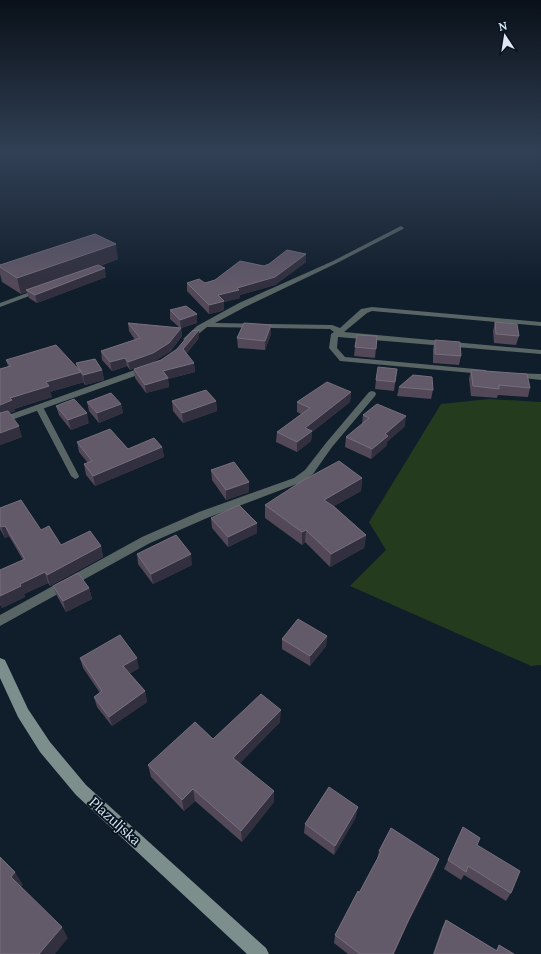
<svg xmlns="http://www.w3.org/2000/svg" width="541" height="954" font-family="Lora,serif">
  <rect width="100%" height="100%" fill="#101d2b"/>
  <!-- green -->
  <path fill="#253b1e" d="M489,399l52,3v263l-10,1 -181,-80 36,-36 -17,-28 72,-118z"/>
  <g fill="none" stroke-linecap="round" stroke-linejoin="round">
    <!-- lane -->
    <path fill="#596564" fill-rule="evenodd" d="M38,289l3,2 -1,1 -40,15v-4z
      M36,405h3l4,2 36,69 -1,2 -3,1 -4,-3 -36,-69z"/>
    <!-- street -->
    <path fill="#596564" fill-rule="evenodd" d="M0,153h20l-20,2z
      M401,226l3,2 -1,1 -66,34 -92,44 -30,16 117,2 8,3 21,-19 11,-2 169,15v4l-169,-15 -5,2 -23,19 197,18v4l-203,-17 -1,11 8,9 141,13 1,2 -4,2 -143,-13 -11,-13 2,-14 3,-2 -4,-3 -123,-2 -17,14h-3l-4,-2 14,-13 42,-23 94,-42z
      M143,367h3l4,2 -1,2 -149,53v-6z
      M512,373l29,1v6l-26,-3 -4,-2z
      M372,391l3,1 1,2 -1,2 -43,51 -19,27 -11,8 -95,36 -57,25 -150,83v-11l142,-78 57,-25 95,-34 11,-8 21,-27 43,-51z"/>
    <!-- secondary -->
    <path fill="#7c8f8d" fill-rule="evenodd" d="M0,658l5,2 23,49 22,33 36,43 180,163 3,6h-22l-171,-159 -36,-43 -22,-35 -18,-39z"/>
  </g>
  <!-- wall -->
  <path fill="#534858" d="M118,259l-18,7 6,11 -69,26 -8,-5 -2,-6 -6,2 -19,-12 -2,-8v-9z
    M306,262l-31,23 -35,10v3l-16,4v7l-2,2 -13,3 -22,-23v-8h18l59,-17z
    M170,310l27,4v9l-16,5 1,8 -12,16 -40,18 -3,-4 -15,5 -10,-11 -1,-9 34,-11 -6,-9 -1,-8 52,5 -10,-9z
    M495,322l24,14 -3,9 -22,-2 -1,-12z
    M271,325v9l-6,16 -27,-2 -1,-10z
    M377,336l-2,22 -21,-2 1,-9z
    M199,338l-13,16 8,9 1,9 -27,7 1,8 -23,6 -11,-15 -1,-9 27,-9z
    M435,340l26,16 -2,9 -26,-2v-14z
    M6,360l71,8 -1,-5 26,7 2,10 -19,5 -2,-3h1l-34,10 2,5 -38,12 1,2 -6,2 13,24 -22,8v-76l8,-3z
    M397,369l-3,22 -19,-2 1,-9z
    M471,370l59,18 -2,9 -30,-2 -1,3 -26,-2 -2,-17z
    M399,387l34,3 -2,9 -34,-3z
    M351,392l-1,10 -38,30 -1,9 -14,11 -21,-10 1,-10 24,-18 -4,-2v-10z
    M172,401h44l1,10 -34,12 -10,-12z
    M87,402l34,2 2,9 -24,10 -10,-12z
    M56,406l33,17 -18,7 -12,-15z
    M363,415l42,11 -18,16 -1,4 -15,13 -26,-12 1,-10 16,-13z
    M77,442l51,7 34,-2 2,10 -69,29 -9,-11 -2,-11 4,-1 -9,-11z
    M211,470l38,12v10l-23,8 -14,-20z
    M362,478l-1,13 -27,15 32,29 -2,13 -34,19 -25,-25 -3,3 -37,-27v-13z
    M0,508l41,22 20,15 40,1 2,11 -53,29 -2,-3 -24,11 1,3 -23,11 -2,-4v-34l23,-10 -14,-24 -4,2 -5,-9z
    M211,518l46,5v10l-29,14 -16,-19z
    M137,554l55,11 -39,19 -15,-20z
    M53,586l36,2 3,11 -26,13 -9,-16z
    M327,636l-1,10 -16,20 -28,-17v-10z
    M80,658l59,10 -10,6 16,17 2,11 -35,24 -15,-19 -3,-10 6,-4 -17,-25z
    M280,722l-40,41 34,39 -32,40 -47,-41 -11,10 -33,-34 -3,-12 65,-26z
    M356,817l-22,38 -30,-22 1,-9z
    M463,827l14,18 34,48 -5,8 -42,-26 -3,5 -17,-11z
    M379,851l57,17 -30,59 -12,27h-46l-14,-11 1,-8 24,-42 18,-34z
    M446,920l50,30 3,-5 15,9h-81l9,-26z"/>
  <!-- shaded-wall -->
  <path fill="#32303f" d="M116,244l2,15 -89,32 -3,-1 1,2 -6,2 -4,-16z
    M306,254v8l-31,23 -35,10v3l-16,4v7l-2,2 -13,3v-9l9,-10 19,-7z
    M105,268l1,9 -69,26 -2,-8z
    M197,314v9l-16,5 1,8 -12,16 -16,10 -24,8 -2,-8 53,-33 -1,-9z
    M271,325v9l-6,16v-9z
    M199,330v8l-16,20v-9z
    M125,358l2,8 -15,5 -2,-9z
    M194,363l1,9 -27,7 1,8 -23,6 -1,-8 18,-14z
    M102,370l2,10 -19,5 -2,-10z
    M81,372l3,10 -34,10 2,5 -38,12 1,2 -15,6v-12l10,-7 36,-16z
    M351,392l-1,10 -38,30 -1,9 -14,11v-10l8,-14z
    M216,401l1,10 -34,12 -1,-10z
    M121,404l2,9 -24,10 -2,-10z
    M87,413l2,10 -18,7 -3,-10z
    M406,416l-1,10 -18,16 -1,4 -15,13 1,-10 13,-15z
    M19,426l3,11 -22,8v-12z
    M162,447l2,10 -69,29 -2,-10z
    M362,478l-1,13 -38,21 1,-12z
    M249,482v10l-23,8v-10z
    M257,523v10l-29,14v-10z
    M5,526l4,10 -4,2 -4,-11z
    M306,530l-1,12 -3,3v-13z
    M366,535l-2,13 -34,19 1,-13z
    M101,546l2,11 -53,29 -3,-11z
    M191,554l1,11 -39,19 -2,-10z
    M45,572l3,11 -24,11 1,3 -23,11 -2,-5v-7l20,-12z
    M89,588l3,11 -26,13 -3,-11z
    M327,636l-1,10 -16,20v-10z
    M137,658l2,10 -14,8 -2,-10z
    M145,691l2,11 -35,24 -3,-9z
    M281,710l-1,12 -46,47 -1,-11z
    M193,789l2,12 -11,10 -2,-11z
    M274,791v11l-32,40 -1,-11z
    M358,807l-2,10 -22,38 1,-9z
    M439,859l-3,9 -30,59 -12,27h-1l16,-35z
    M15,872l8,13 -4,4 -8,-12z
    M62,927l6,11 -13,16h-16z"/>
  <!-- building -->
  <path fill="#625969" stroke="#766f7e" d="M95,234l21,10 -99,34 -17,-11v-2z
    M287,250l19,4 -31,23 -38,11 2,2 -21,5 6,6 -3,1 -12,3 -22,-22 12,-4 6,4 10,-3 25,-19 24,5 5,-2z
    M98,265l7,3 -70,27 -9,-5z
    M186,306l11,8 -17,6 -10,-10z
    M495,322l22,2 2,12 -23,-2z
    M128,323l53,5 -12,15 -16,10 -25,9 -3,-4 -15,4 -9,-11 39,-13z
    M244,323l27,2 -6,16 -28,-3z
    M199,330l-16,19 11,14 -31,8 5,7 -23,7 -11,-16 27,-9 16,-11 15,-18z
    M357,335l20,1 -1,13 -21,-2z
    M435,340l25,2 1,14 -26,-2z
    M56,345l25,27 -35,10 3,4 -39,12 2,2 -12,5v-36l11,-3 -5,-6z
    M95,359l7,11 -19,5 -7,-12z
    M378,367l19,2 -2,13 -19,-2z
    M471,370l56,4 3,14 -31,-3v4l-26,-3z
    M413,375l19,2 1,13 -34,-3z
    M327,382l24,10 -46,36 7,3 -15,11 -20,-10 33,-24 -13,-6z
    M206,390l10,11 -34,12 -10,-12z
    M111,393l10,11 -24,9 -10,-11z
    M74,399l13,14 -19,7 -12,-14z
    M377,404l29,12 -21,18 3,2 -16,13 -26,-12 23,-19 -6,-3z
    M8,411l11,15 -19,7v-20z
    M110,429l18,20 26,-11 8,9 -69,29 -9,-12 8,-3 -15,-19z
    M339,461l23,17 -38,22 9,6 33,29 -35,19 -25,-24 -4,2 -37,-27 37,-24z
    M234,462l15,20 -23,8 -15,-20z
    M21,500l20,30 8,-4 12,19 29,-14 11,15 -54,29 -2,-3 -25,12 1,2 -21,10v-26l25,-11 -20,-33 -4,1 -1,-2v-17z
    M239,505l18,18 -29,14 -17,-19z
    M176,535l15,19 -40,20 -14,-20z
    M78,573l11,15 -26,13 -10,-15z
    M298,619l29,17 -17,20 -28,-17z
    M120,635l17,23 -14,8 22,25 -36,26 -15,-20 8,-6 -22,-33z
    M261,694l20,16 -48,48 41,33 -33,40 -48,-42 -11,11 -34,-35 47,-43 18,17z
    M329,787l29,20 -23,39 -30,-22z
    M463,827l17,11 -3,7 43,26 -9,22 -43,-27 -2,6 -18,-12z
    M391,828l48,31 -30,60 -16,35h-33l-25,-19 23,-44 1,2 22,-41 -2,-1z
    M0,857l15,15 -4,5 51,50 -23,27h-39z
    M446,920l51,31 2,-6 15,9h-80z"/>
  <!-- sky -->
  <linearGradient id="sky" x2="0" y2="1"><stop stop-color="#091018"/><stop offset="0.53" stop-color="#314055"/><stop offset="1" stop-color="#314055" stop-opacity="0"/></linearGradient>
  <rect width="541" height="286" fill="url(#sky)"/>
  <g text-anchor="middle" stroke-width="4" stroke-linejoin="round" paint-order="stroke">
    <!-- near-street labels -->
    <g font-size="14" fill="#dee7f1" stroke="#071421">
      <text transform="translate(115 821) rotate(42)" y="5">Plazuljska</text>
    </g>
  </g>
  <!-- north arrow -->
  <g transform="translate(505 36) rotate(348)" stroke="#071421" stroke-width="3" paint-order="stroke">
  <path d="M0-3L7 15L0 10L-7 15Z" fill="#dee7f1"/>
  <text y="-6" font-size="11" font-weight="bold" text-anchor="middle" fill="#dee7f1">N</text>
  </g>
</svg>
